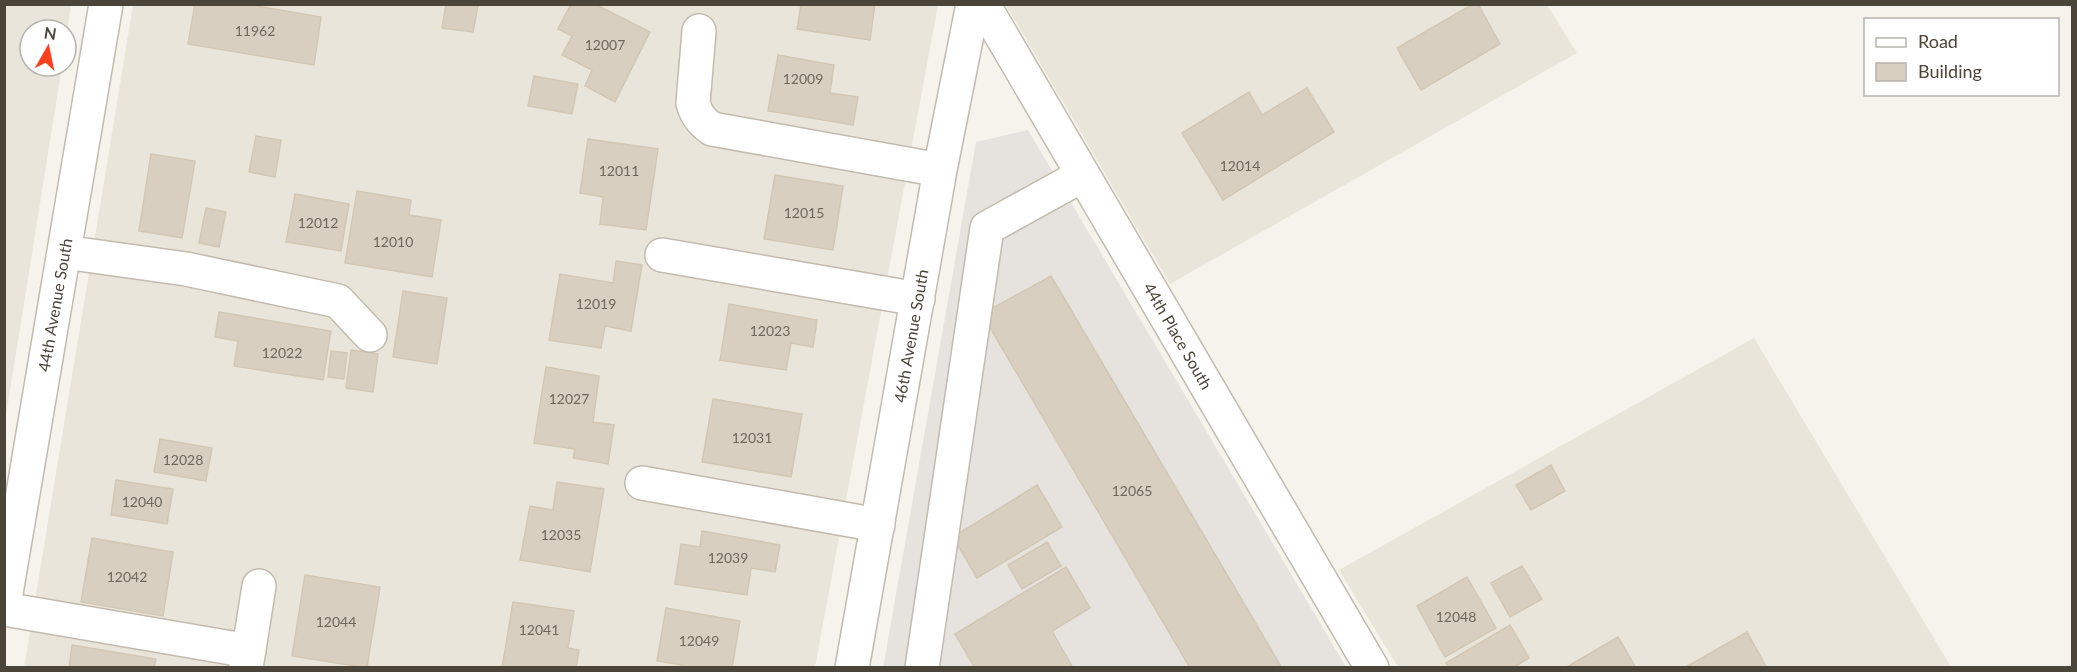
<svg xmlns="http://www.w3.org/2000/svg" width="2077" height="672" font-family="Lato,sans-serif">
  <rect width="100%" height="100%" fill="#f6f3ec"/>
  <!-- residential -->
  <path fill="#eae5da" d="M5,4l66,1 -5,33v-8h-36v36h32l-57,356z
    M133,5h805l-123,662 -791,1z
    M1006,5h541l30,48 -407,231z
    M1754,338l197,329h-553l-59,-97z"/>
  <!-- industrial -->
  <path fill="#e6e2dd" d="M1028,130l318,537 -463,1 93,-526z"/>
  <!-- building -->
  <path fill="#d8cfc1" stroke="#d3c7b4" stroke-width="1.5" d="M195,4h50l76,13 -7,48 -126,-21z
    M446,4l32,2 -5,26 -31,-4z
    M571,4h24l55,28 -35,70 -30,-16 7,-16 -30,-15 10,-19 -14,-7z
    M801,4h74l-5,36 -73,-11z
    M1473,4h5l22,40 -79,46 -24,-42z
    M778,55l56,10 -4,28 28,4 -5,28 -85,-14z
    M534,76l44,8 -6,30 -44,-8z
    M1307,88l27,44 -111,68 -41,-67 67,-41 13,23z
    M256,136l25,4 -6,37 -26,-5z
    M588,139l70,10 -12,81 -46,-6 3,-27 -23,-4z
    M151,154l44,7 -13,77 -43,-7z
    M775,175l68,11 -10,64 -69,-11z
    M357,191l54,9 -2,15 32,5 -9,57 -87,-14z
    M295,194l54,10 -8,47 -55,-9z
    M206,208l20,4 -7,35 -20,-4z
    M616,261l26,4 -11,66 -26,-5 -4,22 -52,-8 11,-66 53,9z
    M1051,276l231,392h-92l-208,-354z
    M403,291l44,7 -10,66 -44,-7z
    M729,304l88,16 -4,27 -22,-4 -5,27 -66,-10z
    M219,312l112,19 -8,49 -89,-14 4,-25 -23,-4z
    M351,350l27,4 -5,38 -27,-4z
    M331,351l16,2 -3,26 -16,-2z
    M546,367l53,9 -6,46 21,3 -6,39 -35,-6 2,-9 -41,-6z
    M713,399l89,15 -11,63 -89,-15z
    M160,439l52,9 -6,33 -52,-9z
    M1551,465l14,26 -34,19 -15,-25z
    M116,480l57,9 -6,35 -56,-9z
    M557,482l47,7 -14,83 -70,-12 10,-54 23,4z
    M1037,485l25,42 -85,51 -24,-41z
    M702,531l78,14 -5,27 -24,-4 -4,27 -72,-11 6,-40 19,3z
    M92,538l81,14 -10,64 -82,-14z
    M1047,542l14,24 -39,23 -14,-24z
    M1522,566l20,33 -32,18 -19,-34z
    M1066,567l24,41 -38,23 21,37h-98l-20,-34z
    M305,575l75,12 -13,81 -75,-12z
    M1467,577l29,51 -51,29 -28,-51z
    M513,602l61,9 -6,37 11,2 -3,18h-74z
    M666,608l74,13 -8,47h-50v-3l-25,-4z
    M1510,625l19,33 -16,10h-64l-3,-5z
    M1747,632l20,36h-83z
    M1618,637l18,31h-71z
    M72,645l84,14 -2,9h-85z"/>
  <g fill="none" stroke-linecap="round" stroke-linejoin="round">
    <defs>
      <path id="minor" d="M983,4l389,664
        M699,31l-6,72c3,12 9,19 19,26l228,41
        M64,252l122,17 152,32 32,34
        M662,255l256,44
        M642,483l236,42
        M4,605l102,-601
        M4,609l245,42
        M246,668l13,-82
        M852,668l88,-498 33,-166
        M922,668l65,-440 96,-53"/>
    </defs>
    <!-- minor casing -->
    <use href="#minor" stroke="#c2bbae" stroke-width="36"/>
    <!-- minor -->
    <use href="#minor" stroke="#fff" stroke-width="33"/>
  </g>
  <g text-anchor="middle" stroke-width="5" stroke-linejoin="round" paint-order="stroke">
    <!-- number labels -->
    <g font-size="14" fill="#6e675b">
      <text x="255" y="36">11962</text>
      <text x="605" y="50">12007</text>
      <text x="803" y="84">12009</text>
      <text x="1240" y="171">12014</text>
      <text x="619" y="176">12011</text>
      <text x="804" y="218">12015</text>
      <text x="318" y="228">12012</text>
      <text x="393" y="247">12010</text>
      <text x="596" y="309">12019</text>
      <text x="770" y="336">12023</text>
      <text x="282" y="358">12022</text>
      <text x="569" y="404">12027</text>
      <text x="752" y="443">12031</text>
      <text x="183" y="465">12028</text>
      <text x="1132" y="496">12065</text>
      <text x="142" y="507">12040</text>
      <text x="561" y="540">12035</text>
      <text x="728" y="563">12039</text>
      <text x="127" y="582">12042</text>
      <text x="1456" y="622">12048</text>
      <text x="336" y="627">12044</text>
      <text x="539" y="635">12041</text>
      <text x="699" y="646">12049</text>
    </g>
    <!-- street labels -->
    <g font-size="16" fill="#4b4439" stroke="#fff">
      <text transform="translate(55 305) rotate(-80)" y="6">44th Avenue South</text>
      <text transform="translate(911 336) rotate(-80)" y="6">46th Avenue South</text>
      <text transform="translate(1178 336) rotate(60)" y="6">44th Place South</text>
    </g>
  </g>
  <!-- border -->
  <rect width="2077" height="672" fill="none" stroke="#4b4439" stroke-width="12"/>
  <!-- legend -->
  <rect x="1864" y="18" width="195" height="78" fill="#ffffff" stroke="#b7b4b0" stroke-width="1.5"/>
  <rect x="1876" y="38" width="30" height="9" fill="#ffffff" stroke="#b7b4b0" stroke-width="1.5"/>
  <text x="1918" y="48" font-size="18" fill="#4b4439">Road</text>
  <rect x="1876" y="63" width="30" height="18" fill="#d8cfc1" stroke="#b7b4b0" stroke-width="1.5"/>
  <text x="1918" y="78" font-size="18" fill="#4b4439">Building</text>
  <!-- north arrow -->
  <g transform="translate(48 48) rotate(9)"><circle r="28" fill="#ffffff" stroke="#b7b4b0" stroke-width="1.5"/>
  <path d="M0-4.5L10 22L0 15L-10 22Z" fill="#fc3f1d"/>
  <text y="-9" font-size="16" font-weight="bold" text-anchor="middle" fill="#4b4439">N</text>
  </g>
</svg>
